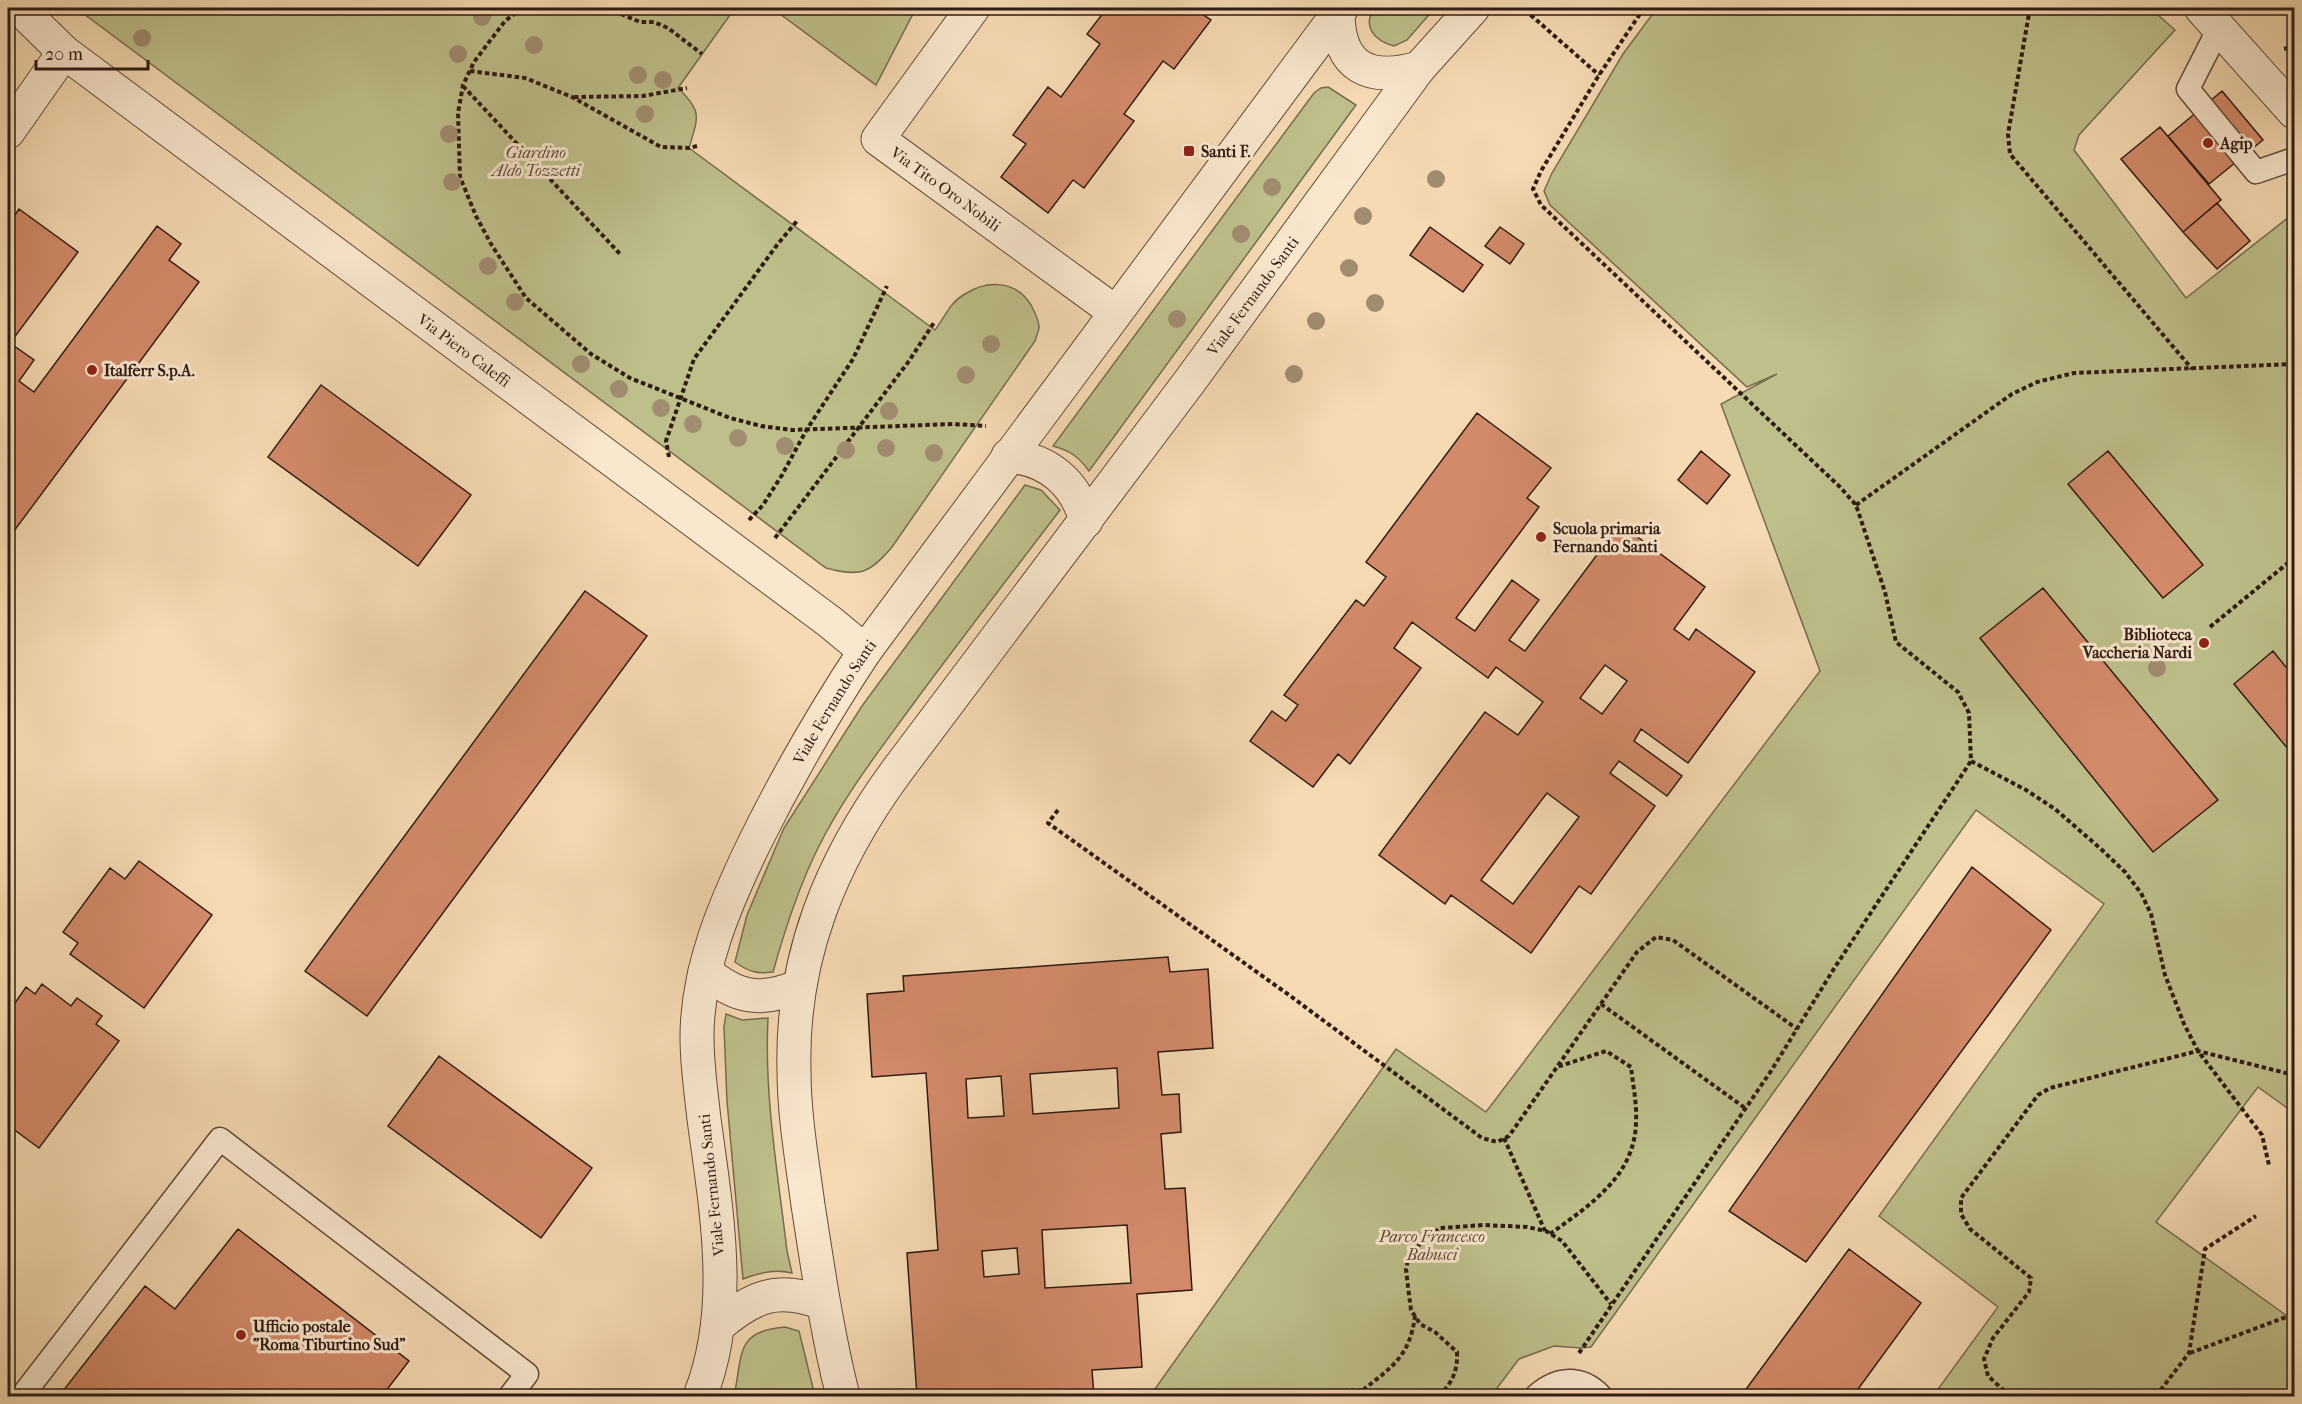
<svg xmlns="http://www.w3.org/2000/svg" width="2302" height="1404" font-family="'IM FELL French Canon',serif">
  <rect width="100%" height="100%" fill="#f6dab3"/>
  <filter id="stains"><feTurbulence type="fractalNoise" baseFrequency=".00333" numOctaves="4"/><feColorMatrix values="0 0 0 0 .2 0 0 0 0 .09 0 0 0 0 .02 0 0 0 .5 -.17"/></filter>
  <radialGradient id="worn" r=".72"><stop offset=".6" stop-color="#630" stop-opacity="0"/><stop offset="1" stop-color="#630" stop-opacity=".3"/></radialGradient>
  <!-- green -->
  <path fill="#bebf8b" stroke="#766d4f" stroke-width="1.5" d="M76,8h659l-57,80c25,24 20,29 11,60l246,182c10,-13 15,-28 30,-36 22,-14 51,-14 66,11 3,6 8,15 8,22 0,4 -3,10 -4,14l-143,206c-23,27 -32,30 -66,21z
    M772,8h144l-40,77z
    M1375,8h60l-28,32 -13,6c-19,-5 -33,-20 -19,-38z
    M1657,8h493l25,22 -96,105 -5,15 112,148 108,-85v900l-36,-26 -102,135 138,99v75h-361l65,-89 -119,-91 225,-312 -128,-94 -385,537 -9,1 -28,-2 -35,13 -28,37h-341l246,-347 90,63 334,-441 -99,-267 56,-30 -30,13 -197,-182 -6,-14 8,-18 71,-119z
    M1328,87l28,18 -267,366c-10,-14 -20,-21 -36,-25l261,-353 7,-5z
    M1025,485l16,5 19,20c-51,67 -102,133 -152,201 -32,44 -66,88 -90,137 -20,40 -33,81 -45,124 -16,2 -24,0 -38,-10l12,-47 37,-87 78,-122z
    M726,1014l16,6 26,-2c-4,78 10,156 19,233l5,22c-17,-4 -32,-1 -49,6l-16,-178 -3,-74z
    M785,1327l14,4 16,65h-81c9,-40 0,-65 51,-69z"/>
  <!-- building -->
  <path fill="#d38a6a" stroke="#2f1b13" stroke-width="1.5" fill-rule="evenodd" d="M1107,8h95l-3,4 12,8 -37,49 -11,-8 -39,53 10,7 -50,67 -11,-8 -25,33 -47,-36 25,-33 -13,-9 35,-48 13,10 39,-53 -13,-10z
    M2222,91l41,49 -54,44 -41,-48z
    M2160,127l61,73 -38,32 -62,-73z
    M2217,203l33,38 -33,28 -34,-37z
    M19,209l59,43 -68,91 24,17 -15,21 15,11 123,-166 24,18 -12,16 30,22 -191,257v-314z
    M1430,227l53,38 -20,27 -53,-37z
    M1500,227l24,17 -14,20 -25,-18z
    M321,385l150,110 -53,71 -150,-109z
    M1477,413l74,55 -24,30 12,9 -83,111 19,13 37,-51 27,20 -30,40 16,11 95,-127 85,63 -31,42 15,11 7,-11 59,43 -67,91 -47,-34 -7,12 48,35 -15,20 -48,-35 -9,12 45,33 -64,88 -12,-8 -48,67 -80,-58 -6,9 -66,-49 106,-143 33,23 25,-33 -47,-35 -8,11 -76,-56 -18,26 27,20 -71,96 -12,-10 -25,33 -63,-46 22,-30 14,10 12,-16 -14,-10 72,-95 8,6 22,-29 -20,-15zM1605,665l22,16 -25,33 -22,-16zM1547,793l32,24 -66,87 -32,-24z
    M1701,451l29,24 -23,29 -29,-24z
    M2108,451l95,114 -40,33 -95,-114z
    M2043,588l175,212 -65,52 -173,-214z
    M585,591l62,45 -280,380 -62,-45z
    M2273,651l21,26v79l-60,-72z
    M139,861l73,54 -68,93 -74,-54 8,-11 -15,-11 47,-64 15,11z
    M1972,867l79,63 -245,332 -77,-51z
    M1168,957l2,15 38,-3 5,79 -55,4 4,43 17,-1 2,38 -20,2 4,55 20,-1 7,102 -55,4 5,73 -50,3 2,26h-177l-10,-143 31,-3 -12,-177 -54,4 -5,-83 37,-3 -1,-15zM1117,1068l2,40 -86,6 -3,-40zM1001,1076l3,40 -36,2 -2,-39zM1127,1225l4,58 -86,5 -3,-58zM1017,1248l2,26 -35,3 -2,-26z
    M42,984l29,22 6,-8 25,18 -6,8 23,17 -80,107 -31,-23v-112l18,-26 9,7z
    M439,1056l153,112 -51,70 -153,-112z
    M238,1229l171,132 -27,35h-323l86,-110 30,23z
    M1849,1249l72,54 -68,93h-112z"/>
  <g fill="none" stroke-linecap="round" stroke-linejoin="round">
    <defs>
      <path id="service" d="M2219,28l-31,61 68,83 38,-13
        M22,1396l198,-257 307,235 -17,22
        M1536,1396c21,-19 45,-21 65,0"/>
      <g id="minor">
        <path id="s1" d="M19,8l45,44 766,570 35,29"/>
        <path id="s2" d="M973,8l-95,131 237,173"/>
        <path d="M2201,8l93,104"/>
        <path d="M1338,12c0,56 31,70 81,56"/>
        <path d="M8,132l56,-80"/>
        <path d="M1008,456c40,3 68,27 78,65"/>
        <path d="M705,971c32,28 56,31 95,15"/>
        <path d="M718,1326c35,-30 60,-40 104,-23"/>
        <path id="s3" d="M700,1396c35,-87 16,-187 4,-277 -3,-27 -7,-54 -7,-82 0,-68 28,-133 57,-193 33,-67 70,-131 111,-193l477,-643"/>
        <path id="s4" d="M843,1396c-16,-63 -25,-127 -35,-191 -6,-45 -14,-90 -14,-135 -3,-113 37,-209 102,-298l294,-391 229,-313 54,-60"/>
      </g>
    </defs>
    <!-- service casing -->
    <use href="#service" stroke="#614b3b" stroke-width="25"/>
    <!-- minor casing -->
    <use href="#minor" stroke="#614b3b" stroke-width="35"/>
    <!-- path -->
    <path stroke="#2f1b13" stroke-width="4" stroke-dasharray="4.5 3" stroke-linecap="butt" d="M522,8l-17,13 -31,41 -11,23 -5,28 2,64 16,39 15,28 35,54 65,56 39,24 100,40 31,8 31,4 161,-6 33,2
      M607,8l33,14h14l14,6 34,26
      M1644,8l-45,67 -58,96 -8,18 8,16 299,282 16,18 29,87 11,50 62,50 11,21 2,48 55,29 29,19 46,40 24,23 16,21 10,21 14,61 19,49 14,27 64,84 7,30
      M2030,8l-22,126 2,20 182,215
      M1525,10l74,65
      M2284,49l10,-3
      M470,71l55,7 47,19 89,50 28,1 8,-2
      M463,86l157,168
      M574,97l69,-1 44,-8
      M669,457l-3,-16 28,-82 83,-114 20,-24
      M1856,505l156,-111 25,-12 37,-9 220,-9
      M749,520l14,-15 19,-30 25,-46 46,-70 34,-73
      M775,538l134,-177 26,-40
      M2210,627l84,-69
      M1058,810l-10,13 241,172 193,143 15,4 12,-6 128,-184 19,-15 17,3 124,89
      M2293,859h1
      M1601,1004l144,104
      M1504,1138l41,93
      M1550,1234c40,-29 85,-58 86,-112 1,-18 -3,-37 -5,-55l-25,-16 -49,16
      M1579,1353l192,-282 64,-104 136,-206
      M2190,1353l104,-39
      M1363,1390c29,-23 47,-34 52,-74
      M1239,1396l3,-1c20,-1 41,1 61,0 27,-2 53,-10 78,1
      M1439,1396c13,-13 19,-25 18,-44l-22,-20 -15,-8 -9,-14 -3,-23 -2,-18 3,-14 14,-14 17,-13 44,-3 43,2 19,4 16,10 49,63
      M2010,1396l-22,-20 -4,-17 9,-21 36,-46 2,-14 -61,-49 -9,-15v-16l77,-103 12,-7 148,-37 96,24
      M2156,1396l33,-43 16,-104 51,-33"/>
    <!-- service -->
    <use href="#service" stroke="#f9e7ce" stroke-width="22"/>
    <!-- minor -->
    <use href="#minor" stroke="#f9e7ce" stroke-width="33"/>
  </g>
  <!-- trees -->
  <g fill="#a08c6f">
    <circle cx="482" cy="17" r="9"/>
    <circle cx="142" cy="38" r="9"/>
    <circle cx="534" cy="45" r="9"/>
    <circle cx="458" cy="54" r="9"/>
    <circle cx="638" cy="75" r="9"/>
    <circle cx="663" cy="80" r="9"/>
    <circle cx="645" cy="114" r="9"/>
    <circle cx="449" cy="134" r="9"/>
    <circle cx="1436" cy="179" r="9"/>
    <circle cx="452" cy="182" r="9"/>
    <circle cx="1272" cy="187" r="9"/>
    <circle cx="1363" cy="216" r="9"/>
    <circle cx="1241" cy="234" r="9"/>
    <circle cx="488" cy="266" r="9"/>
    <circle cx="1349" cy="268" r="9"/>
    <circle cx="515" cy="302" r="9"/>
    <circle cx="1375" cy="303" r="9"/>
    <circle cx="1177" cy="319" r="9"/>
    <circle cx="1316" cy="321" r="9"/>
    <circle cx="991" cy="344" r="9"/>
    <circle cx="581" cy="364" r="9"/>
    <circle cx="1294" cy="374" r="9"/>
    <circle cx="966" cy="375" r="9"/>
    <circle cx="619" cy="389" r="9"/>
    <circle cx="661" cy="408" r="9"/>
    <circle cx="889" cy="411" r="9"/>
    <circle cx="693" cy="424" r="9"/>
    <circle cx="738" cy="438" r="9"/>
    <circle cx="785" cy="446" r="9"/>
    <circle cx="886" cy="448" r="9"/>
    <circle cx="846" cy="450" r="9"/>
    <circle cx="934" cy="453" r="9"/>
    <circle cx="2157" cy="668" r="9"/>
  </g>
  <!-- markers -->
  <g fill="#8f2418" stroke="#f9e7ce" stroke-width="2">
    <circle cx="2208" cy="143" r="6"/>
    <rect x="1183" y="145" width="12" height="12" rx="3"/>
    <circle cx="92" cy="370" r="6"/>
    <circle cx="1541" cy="537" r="6"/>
    <circle cx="2204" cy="643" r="6"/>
    <circle cx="241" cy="1335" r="6"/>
  </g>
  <g text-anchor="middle" stroke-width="6" stroke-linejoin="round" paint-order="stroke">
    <!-- poi labels -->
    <g font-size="16" font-weight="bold" fill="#2f1b13" stroke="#f9e7ce" text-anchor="start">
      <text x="2220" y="149">Agip</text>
      <text x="1201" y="157">Santi F.</text>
      <text x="104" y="376">Italferr S.p.A.</text>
      <text x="1553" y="534">Scuola primaria<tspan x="1553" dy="18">Fernando Santi</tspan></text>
      <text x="2192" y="640" text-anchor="end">Biblioteca<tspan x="2192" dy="18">Vaccheria Nardi</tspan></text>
      <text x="253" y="1332">Ufficio postale<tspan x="253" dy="18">"Roma Tiburtino Sud"</tspan></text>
    </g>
    <!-- park labels -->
    <g font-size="16" font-style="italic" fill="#5a4c37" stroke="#f9e7ce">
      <text x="536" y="158">Giardino<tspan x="536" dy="18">Aldo Tozzetti</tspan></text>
      <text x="1432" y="1242">Parco Francesco<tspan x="1432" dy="18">Babusci</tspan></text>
    </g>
    <!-- street labels -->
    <g font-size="16" fill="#2f1b13" stroke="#f9e7ce">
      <text dy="6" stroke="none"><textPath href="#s2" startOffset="246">Via Tito Oro Nobili</textPath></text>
      <text dy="6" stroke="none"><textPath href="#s4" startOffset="1246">Viale Fernando Santi</textPath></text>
      <text dy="6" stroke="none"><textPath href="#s1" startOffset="562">Via Piero Caleffi</textPath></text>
      <text dy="6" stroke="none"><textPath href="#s3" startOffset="729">Viale Fernando Santi</textPath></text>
      <text transform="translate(711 1185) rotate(-96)" y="6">Viale Fernando Santi</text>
    </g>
  </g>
  <!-- margin -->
  <rect width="2302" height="1404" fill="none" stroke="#f6dab3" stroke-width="30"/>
  <rect x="9" y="9" width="2284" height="1386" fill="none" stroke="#2f1b13" stroke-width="3"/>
  <rect x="15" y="15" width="2272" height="1374" fill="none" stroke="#2f1b13" stroke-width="1.5"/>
  <!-- scale -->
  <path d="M36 60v9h112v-9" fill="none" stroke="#2f1b13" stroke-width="3"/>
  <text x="45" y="60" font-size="18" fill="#2f1b13" stroke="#f9e7ce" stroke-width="4.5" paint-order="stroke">20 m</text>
  <rect width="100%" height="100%" filter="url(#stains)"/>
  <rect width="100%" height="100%" fill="url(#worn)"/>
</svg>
